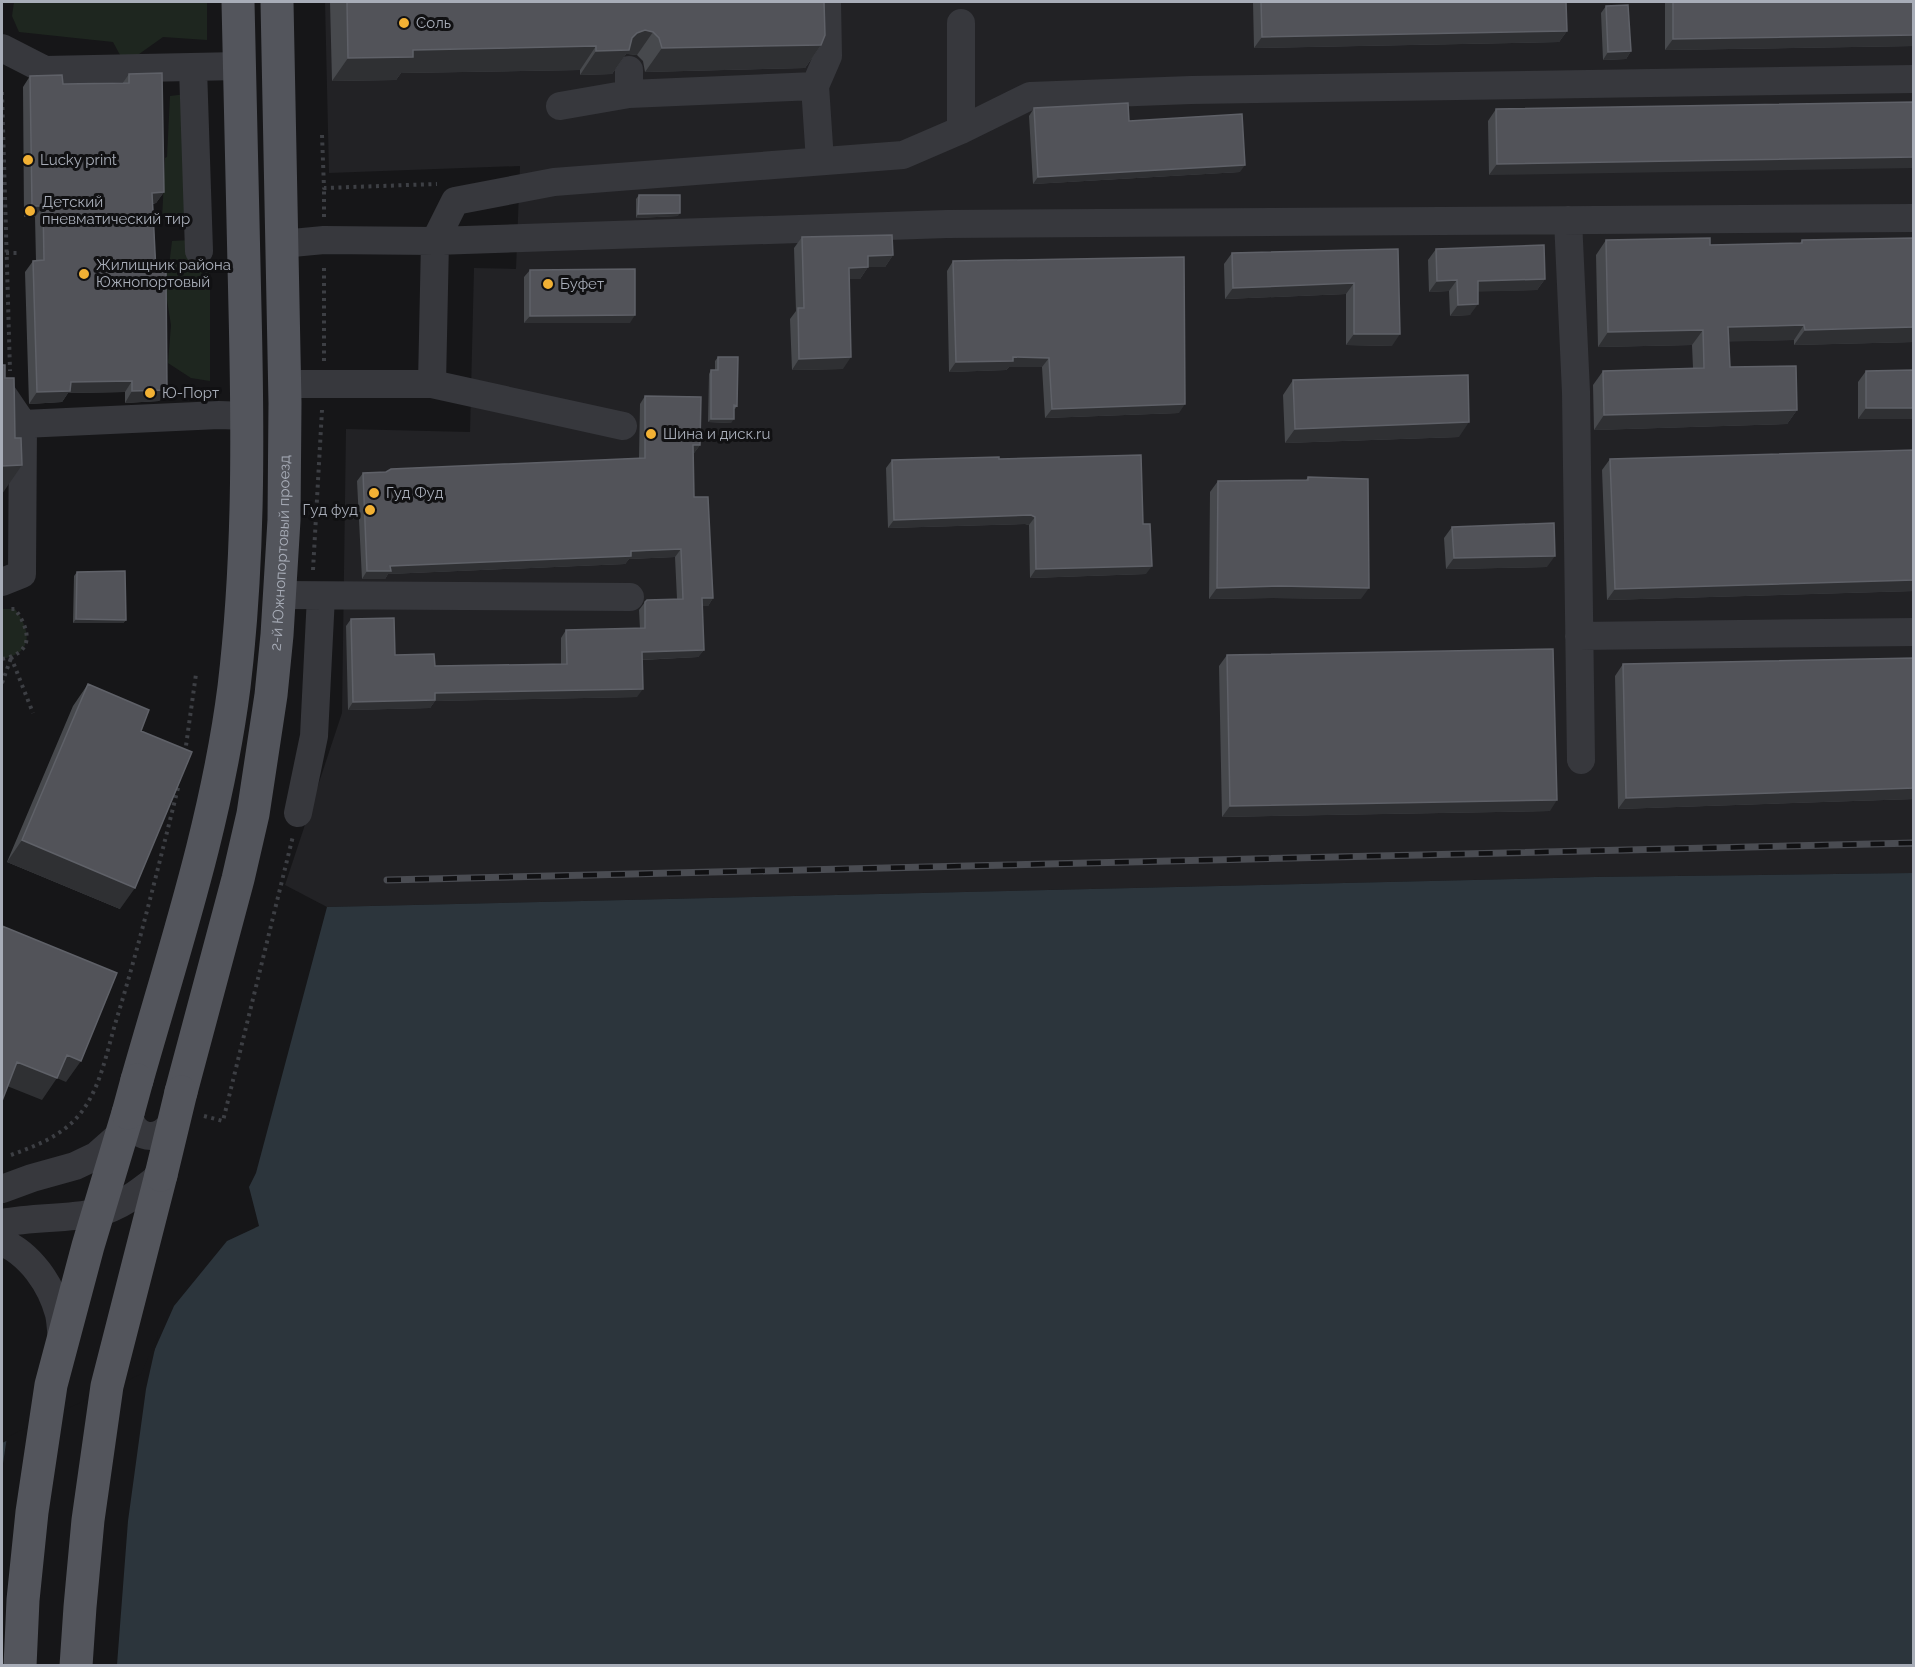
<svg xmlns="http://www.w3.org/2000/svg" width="1915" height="1667" font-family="Raleway,sans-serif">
  <rect width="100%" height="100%" fill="#161618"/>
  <!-- built -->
  <path fill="#222225" d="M325,2h1588v871l-318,4 -1268,30 -42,-22 57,-172 4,-284 124,3 4,-164 42,1 4,-103 -191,7z"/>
  <!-- green -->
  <path fill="#1e261f" d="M14,2h193v38l-44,-3 -38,27 -12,-22 -94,-10 -7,-16z
    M186,94l4,125 -28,1 3,-62 2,-1 3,-61z
    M191,240l19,16v125l-19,-3 -23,-15 3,-38 -7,-43 6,-24 2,-17z
    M2,609h13c16,22 19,44 -13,50z"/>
  <!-- water -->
  <path fill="#2c353c" d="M1913,873v792l-1911,1v-223l141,-67 31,-70 53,-65 32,-15 -10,-39 7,-14 71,-266 1268,-30z"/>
  <!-- pier -->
  <path fill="#161618" d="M158,1335l-12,54 -18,132 -11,144h-115v-195l5,-33 134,-63z"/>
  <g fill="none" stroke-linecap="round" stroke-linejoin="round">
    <!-- path -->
    <path stroke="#3d3f44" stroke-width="4" stroke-dasharray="3 4.5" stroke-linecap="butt" d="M2,92l8,279
      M322,135l2,53 113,-4
      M324,217v-29
      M6,253h15
      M324,361v-95
      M313,570l9,-160
      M11,657l22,56
      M2,659c32,-6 29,-28 13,-50h-7
      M2,683l9,-25
      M185,753l11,-79
      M204,1116l19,5 70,-285
      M11,1155c27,-10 54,-20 72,-45 18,-25 24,-59 33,-89 24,-78 43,-157 63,-237"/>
    <!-- minor -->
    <path stroke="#37383d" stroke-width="28" d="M961,23v107
      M2,48l43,22 194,-4
      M193,68l6,183
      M629,70v24
      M815,86l13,-30 -1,-54
      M560,106l69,-12 186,-8 5,75
      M1568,220l8,172 5,368
      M282,244l42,-4 111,1 512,-17 967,-6
      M284,384h148l191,42
      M432,384l3,-143 20,-40 99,-19 349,-27 58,-25 69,-34 161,-6 723,-11
      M2,393l21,31 -1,150 -20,8
      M23,424l196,-9 28,1
      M280,595l350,2
      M1579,636l335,-4
      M298,813l16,-77 7,-140
      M128,1113c6,27 30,31 46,8
      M2,1189l30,-11 43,-12 21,-10 26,-23
      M2,1223c31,-6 63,-4 94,-10 24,-5 46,-23 65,-38
      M2,1242c28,12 49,42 57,72 2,9 2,19 3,29"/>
    <!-- major -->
    <g stroke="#53555c" stroke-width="33">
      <path d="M137,1080c37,-130 80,-259 97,-393 15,-126 14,-252 11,-378 -3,-103 -5,-205 -7,-307"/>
      <path id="s1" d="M181,1092l57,-213 15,-65 18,-119 6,-60 7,-115 1,-117 -8,-401"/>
      <path d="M20,1666l3,-66 9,-88 19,-127 37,-139 40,-133"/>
      <path d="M76,1666l4,-59 8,-87 19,-134 54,-211"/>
    </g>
    <defs>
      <path id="rail" d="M387,880l1527,-37"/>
    </defs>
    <!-- rail casing -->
    <use href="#rail" stroke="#4a4c52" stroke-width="7"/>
    <!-- rail -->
    <use href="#rail" stroke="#111113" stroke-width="4.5" stroke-dasharray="14" stroke-linecap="butt"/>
    <!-- major-bridge -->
    <path stroke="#53555c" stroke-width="33" d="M128,1113l9,-33
      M161,1175l20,-83"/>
  </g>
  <!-- wall -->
  <path fill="#47494d" d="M330,2h494l-3,43 -16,23 -160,4 -2,-11 -6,-6 -9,-1h-2l-14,20 -32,1v-5l-179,3 -5,7 -64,1z
    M1253,2h313l1,29 -8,11 -305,6z
    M1665,2h249v44l-249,4z
    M1606,6l25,45 -5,8 -23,1 -2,-47z
    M129,74l35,118 -8,11 -3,1 3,68 11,118 -8,11 -34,2v-11l-57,1 -6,9 -33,2 -4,-132 8,-11h3l-1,-44h-11l-1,-130 7,-11 33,8h59z
    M1914,102l-425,73 -1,-54 8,-12z
    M1034,108l206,64 -207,12 -4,-68z
    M639,195l39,21 -42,2v-19z
    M802,237l91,18 -8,12h-17l-8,12h-11l-6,90 -51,1 -2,-51 6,-8 -2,-63z
    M1914,238v104l-120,3v-5l-65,1 1,26 67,43 -10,14 -193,6 -1,-45 10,-14 90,-3 -1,-23 -94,2 -2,-92 10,-15 104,5 90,-2 2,-3z
    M1398,249l-6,97 -46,-1v-51l-121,5 -1,-35 8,-11z
    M1436,249l109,30 -8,11 -59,1 -8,24 -20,1 -1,-25 -20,1 -1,-32z
    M953,261l226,152 -134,5 -3,-51h-33l-3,3 -57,2 -2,-101z
    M530,270l100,53h-106v-46z
    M718,357l19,49 -2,3h-1l-3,14 -23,-1 1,-48 2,-4h4v-9z
    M1914,370v49h-56v-37l8,-11z
    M1293,380l166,57 -174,6 -2,-48z
    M645,396l55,49 -6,8h-1l1,44 19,101 -5,8h-6l2,44 -6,7 -56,3 -5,37 -202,4 -5,7 -82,2 -2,-84 5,-7 44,36 40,11 126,-2v-26l5,-8 74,-1 -1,-19 6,-8 32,-3 -2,-42 -46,2 -4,5 -237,10 -3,5h-23l-5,-98 6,-8 276,-15 1,-54z
    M1914,450v141l-307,9 -5,-130 8,-11z
    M999,459l144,65 3,50 -116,4 -1,-53 -4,-1 -137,4 -2,-60 6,-8z
    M1308,477l53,122 -89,-1 -63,1 1,-107 8,-11 88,-1z
    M1452,527l95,40 -101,2 -2,-31z
    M77,572l49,48 -3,3h-50l1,-47z
    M1227,655l323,156 -328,6 -3,-151z
    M1914,658v141l-296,10 -3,-133 8,-12z
    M88,684l53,47 -21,178 -113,-47 66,-156z"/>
  <!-- shaded-wall -->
  <path fill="#2f3033" d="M645,30l8,2 -16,23 -9,-1h-2l-14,20 -32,1 16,-24 36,-13 5,-5z
    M1567,31l-8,11 -305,6 8,-11z
    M1914,35v11l-249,4 8,-11z
    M821,45l-16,23 -160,4 17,-24z
    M596,46l-16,24 -179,3 -5,7 -64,1 16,-23 65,-8z
    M1631,51l-5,8 -23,1 5,-8z
    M1914,157v11l-425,7 8,-11z
    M1245,165l-5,7 -207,12 5,-7z
    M164,192l-8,11 -11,1 7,-11z
    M32,206h11l-8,11h-11z
    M680,213l-2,3 -42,2 2,-4z
    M893,255l-8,12h-25l8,-11z
    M868,267l-8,12h-19l8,-11z
    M1545,279l-8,11 -67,2 8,-11z
    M1457,280l-8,11 -20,1 8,-11z
    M1354,283l-8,11 -121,5 8,-11z
    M1478,304l-8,11 -20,1 8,-11z
    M635,315l-5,8h-106l6,-7z
    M1804,325l-10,15 -76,2 10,-15z
    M1914,327v15l-120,3 11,-15z
    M1703,330l-11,15 -94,2 10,-15z
    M1354,334h46l-8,12 -46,-1z
    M851,357l-8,12 -51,1 7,-11z
    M1013,357l36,1 -7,9h-33l-3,3 -57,2 7,-10z
    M132,381l-7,11 -57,1 -6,9 -33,2 8,-12 34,-10z
    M167,390l-8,11 -34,2 7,-12z
    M1185,404l-6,9 -134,5 7,-9z
    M1866,408h48v11h-56z
    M1797,410l-10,14 -193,6 10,-15z
    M711,419h23l-3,4 -23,-1z
    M1469,422l-10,15 -174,6 10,-14z
    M693,445h7l-6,8h-7z
    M22,465l-20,29v-28z
    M1031,515l4,2 -6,8 -4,-1 -137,4 6,-8z
    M681,549l-6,8 -46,2 -4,5 -237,10 -3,5h-23l5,-8 23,-5z
    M1555,556l-8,11 -101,2 8,-11z
    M1152,566l-6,8 -116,4 6,-9z
    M1914,580v11l-307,9 8,-11z
    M1280,586l89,2 -8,11 -89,-1 -63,1 8,-11z
    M702,598h11l-5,8h-12z
    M76,619l50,1 -3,3h-50z
    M704,650l-6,7 -61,3 5,-8z
    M643,689l-6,8 -202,4 -5,7 -82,2 5,-8 82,-9z
    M1914,788v11l-296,10 8,-11z
    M1557,800l-7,11 -328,6 8,-11z
    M22,840l113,48 -15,21 -113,-47z
    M67,1055l14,6 -15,21 -14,-6z
    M17,1062l40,16 -15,22 -40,-16z"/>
  <!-- building -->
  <path fill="#525359" stroke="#5f6168" stroke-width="1.5" d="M347,2h477l1,33 -4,10 -159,3 -3,-10 -6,-6 -8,-2 -8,3 -5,5 -3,12 -33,1v-5l-183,4v7l-65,1z
    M1261,2h305l1,29 -305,6z
    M1673,2h241v33l-241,4z
    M1628,5l3,46 -23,1 -2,-46z
    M162,73l2,119 -12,1 4,79h10l1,118 -35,1v-10l-61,1 -1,9 -33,1 -4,-131 11,-1 -1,-54h-11l-2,-130 32,-1 1,9 66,-1v-9z
    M1914,102v55l-417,7 -1,-55z
    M1128,103l1,18 113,-7 3,51 -207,12 -4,-69z
    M639,195h41v18l-42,1z
    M892,235l1,20 -25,1v11l-19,1 2,89 -52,2 -1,-51h6l-2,-71z
    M1710,238v7l92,-2v-3l112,-2v89l-109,3 -1,-5 -76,2 2,40 66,-1 1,44 -193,5 -1,-44 101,-3 -1,-38 -95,2 -2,-92z
    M1544,245l1,34 -67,2v23l-20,1 -1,-25 -20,1 -1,-32z
    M1398,249l2,85h-46v-51l-121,5 -1,-35z
    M1184,257l1,147 -133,5 -3,-51 -36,-1v4l-57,1 -3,-101z
    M635,269v46l-105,1v-46z
    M718,357h20l-1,49 -3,-1v14h-23v-49h7z
    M2,365h3v13h9l1,60h6l1,27 -20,1z
    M1914,370v38h-48v-37z
    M1468,375l1,47 -174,7 -2,-49z
    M645,396l56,1 -1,48h-7l1,52h14l5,101h-11l2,52 -62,2 1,37 -208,4v7l-82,2 -2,-83 43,-1 1,37 39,-1 1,12 132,-2 -1,-34 79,-2v-26l2,-2 36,-1 -2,-50 -50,2v5l-241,10 1,5h-24l-4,-98 23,-1 5,-3 254,-11z
    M1914,450v130l-299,9 -5,-130z
    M1141,455l2,69h7l2,42 -116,3 -1,-52 -4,-2 -137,5 -2,-60 107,-3v2z
    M1308,477l60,2 1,109 -89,-2 -63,2 1,-107 90,-1z
    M1554,523l1,33 -101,2 -2,-31z
    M125,571l1,49 -50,-1 1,-47z
    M1553,649l4,151 -327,6 -3,-151z
    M1914,658v130l-288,10 -3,-134z
    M88,684l61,26 -8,21 51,21 -57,136 -113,-48z
    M2,926l115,47 -36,88 -14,-6 -10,23 -40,-16 -15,39z"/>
  <!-- markers -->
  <g fill="#f2b134" stroke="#111113" stroke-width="2">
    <circle cx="404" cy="23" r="6"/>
    <circle cx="28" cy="160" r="6"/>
    <circle cx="30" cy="211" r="6"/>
    <circle cx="84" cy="274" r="6"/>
    <circle cx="548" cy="284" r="6"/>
    <circle cx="150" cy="393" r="6"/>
    <circle cx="651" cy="434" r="6"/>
    <circle cx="374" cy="493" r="6"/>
    <circle cx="370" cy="510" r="6"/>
  </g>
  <g text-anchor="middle" stroke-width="6" stroke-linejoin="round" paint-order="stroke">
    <!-- poi labels -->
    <g font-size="15" fill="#a8adb8" stroke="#111113" text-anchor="start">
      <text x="416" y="28">Соль</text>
      <text x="40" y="165">Lucky print</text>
      <text x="42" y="207">Детский<tspan x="42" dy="17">пневматический тир</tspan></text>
      <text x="96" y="270">Жилищник района<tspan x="96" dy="17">Южнопортовый</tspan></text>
      <text x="560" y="289">Буфет</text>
      <text x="162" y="398">Ю-Порт</text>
      <text x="663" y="439">Шина и диск.ru</text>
      <text x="386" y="498">Гуд Фуд</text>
      <text x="358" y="515" text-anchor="end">Гуд фуд</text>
    </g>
    <!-- street labels -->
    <g font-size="15" fill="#a8adb8" stroke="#111113">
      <text dy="5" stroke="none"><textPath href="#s1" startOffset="550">2-й Южнопортовый проезд</textPath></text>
    </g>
  </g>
  <!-- border -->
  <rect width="1915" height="1667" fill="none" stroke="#a8adb8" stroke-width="6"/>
</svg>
